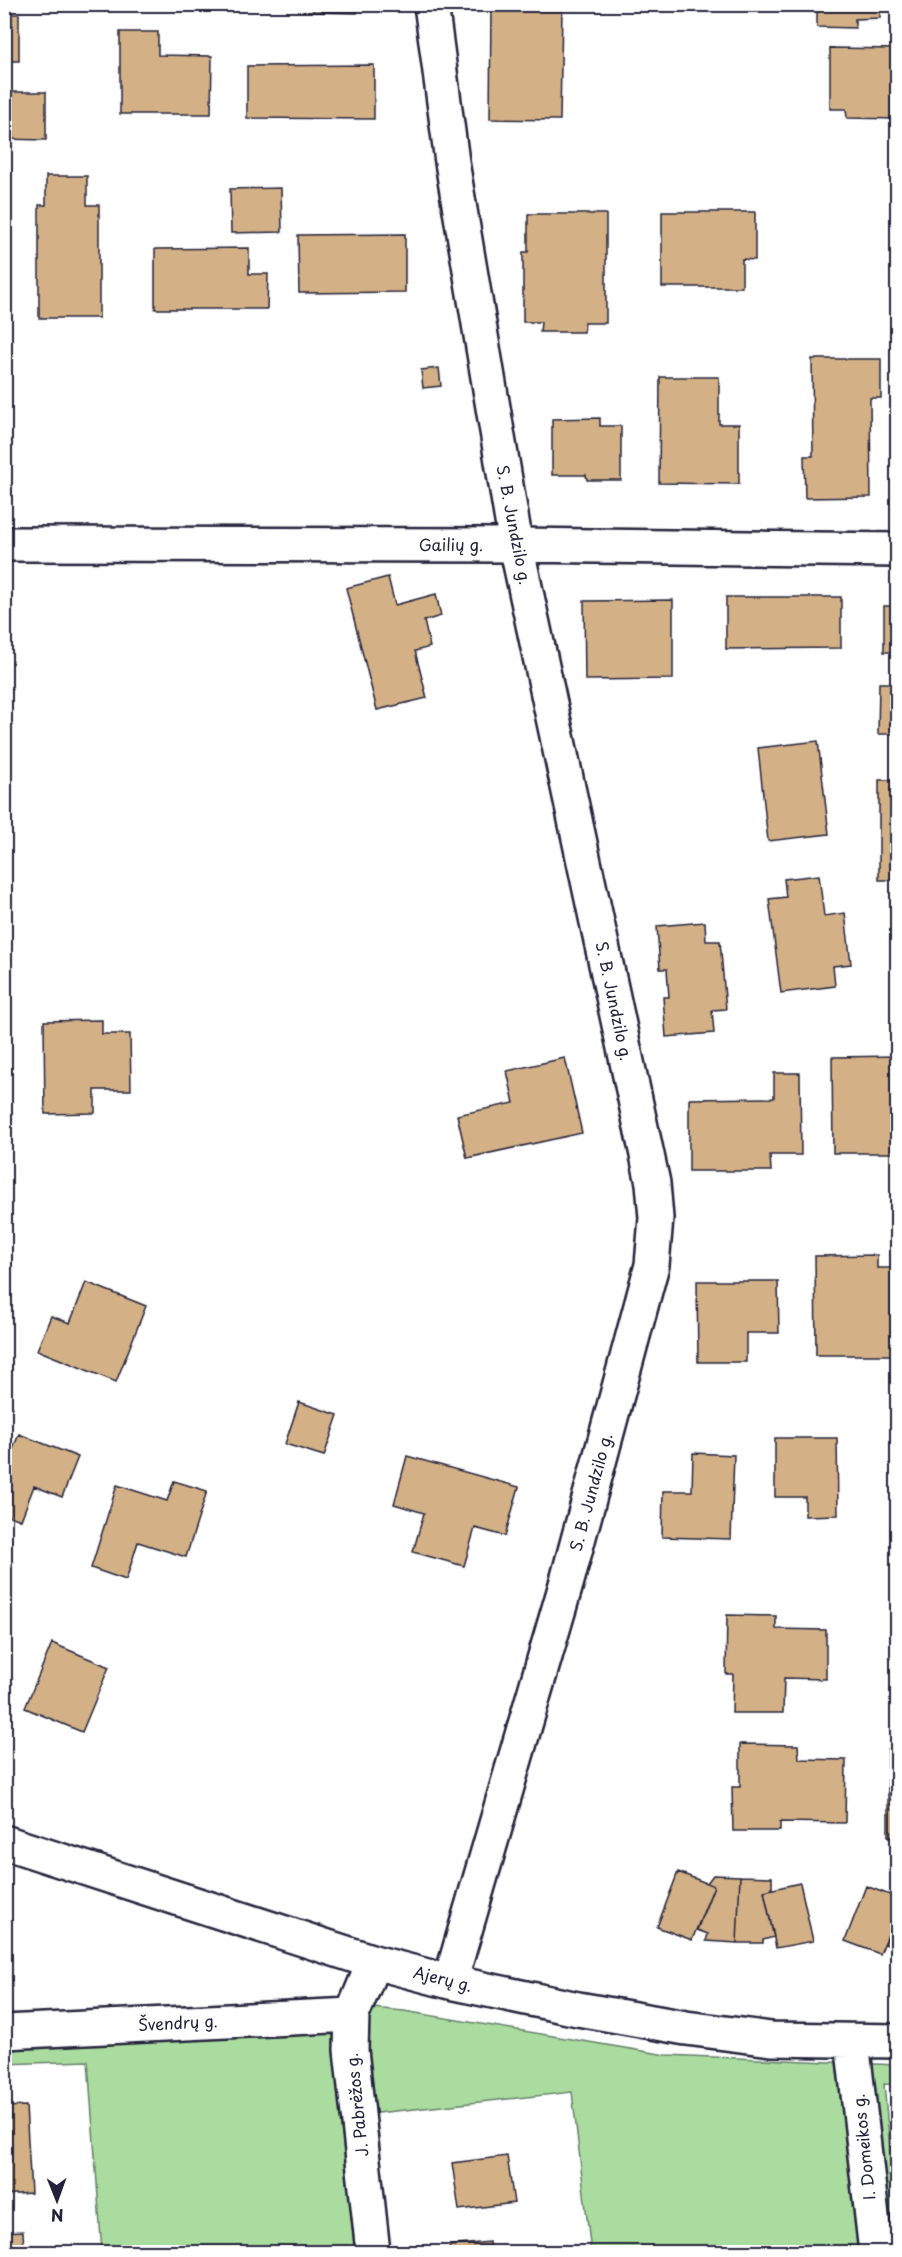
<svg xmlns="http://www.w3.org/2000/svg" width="902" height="2257" font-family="'Playpen Sans',sans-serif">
  <rect width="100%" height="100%" fill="#fff"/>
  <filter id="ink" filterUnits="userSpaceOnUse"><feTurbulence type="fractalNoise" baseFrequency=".0167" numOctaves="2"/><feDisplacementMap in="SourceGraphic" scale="12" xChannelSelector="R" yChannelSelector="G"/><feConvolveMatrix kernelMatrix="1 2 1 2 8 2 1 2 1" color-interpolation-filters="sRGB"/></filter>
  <g filter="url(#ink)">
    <!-- green -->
    <path fill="#a9dc9e" stroke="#667f6c" stroke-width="1.5" d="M309,2002l95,9 262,44 231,10v20l-13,-1 13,141v27h-306l-19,-160 -232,25 16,135h-254l-14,-191 -83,3v-43z"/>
    <!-- building -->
    <path fill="#d3b086" stroke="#22223b" stroke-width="1.5" d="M313,4h44v9l-44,-1z
      M817,4h63v14l-25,1v9l-38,-1z
      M491,8l71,1 -2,111 -70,-1z
      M4,14h15v47h-15z
      M120,32h38v23l54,1 -1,58h-91z
      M830,48l68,1v70l-51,-1 -1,-9h-16z
      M374,65v54l-127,-1v-52z
      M4,92h42v48l-42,-1z
      M46,176h41v29h12v113h-60v-113h7z
      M281,188l1,44 -51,1 -1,-44z
      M662,212h93v48l-13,-1v28h-80z
      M528,214h78v109h-22v9h-44l1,-10h-18v-70h5z
      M405,234v58l-106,1 -1,-58z
      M249,248v26h19l-1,35h-112v-60z
      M812,359h69v39h-11l1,99 -66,1 -1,-42h9z
      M439,368l2,18 -18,2 -2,-18z
      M660,377h59v47h20v60l-80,-1z
      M600,418v8h21v54h-34l-1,-5h-34v-56z
      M388,577l7,28 41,-11 5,22 -17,5 6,26 -15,4 12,47 -50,12 -31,-122z
      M726,597h115v51l-115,1z
      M673,600v79l-88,1 -1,-79z
      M884,606h14v46h-14z
      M879,683h19v51h-20z
      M818,741l11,93 -61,7 -10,-93z
      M879,780h19v100h-19z
      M819,875l5,41 21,-3 6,51 -18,2 2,20 -54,7 -12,-94 17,-2 -2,-18z
      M705,922l1,19h14l6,68 -14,1 2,23 -48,4 -3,-40h6l-1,-13 -1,-15h-7l-3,-43z
      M102,1020v14h28l1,56h-36v23l-50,1 -1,-93z
      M898,1056v97h-65l-1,-96z
      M565,1058l17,75 -115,25 -10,-43 57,-12 -7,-32z
      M774,1073h26l1,82h-31l1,16h-82v-72l85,-1z
      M877,1255v13h21v87h-82l-1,-99z
      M697,1281h81l1,52h-33v29h-48z
      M86,1282l60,24 -30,76 -79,-32 14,-34 19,7z
      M299,1402l39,13 -14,41 -39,-12z
      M19,1434l59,23 -16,40 -28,-11 -13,34 -17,-6v-43z
      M775,1438h62l1,77 -33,1v-19h-30z
      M693,1453l41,2 -3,84 -69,-2 1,-46h29z
      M407,1456l112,31 -14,49 -30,-8 -11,38 -51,-14 11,-39 -30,-9z
      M174,1481l33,10 -21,66 -48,-15 -12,38 -35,-12 26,-83 50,16z
      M727,1615l49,1v13l50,1v49l-42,-1 -1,35h-51l1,-39h-7z
      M52,1643l57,24 -27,65 -57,-24z
      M740,1744l58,1 1,14 47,1 -1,63 -65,-1v9h-47l-1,-44h8z
      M888,1749h10v87h-10z
      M678,1872l36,14 -22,54 -35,-13z
      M713,1875l27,1 -3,67 -31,-2 2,-7 -11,-4 17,-44 -7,-3z
      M740,1876l32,1v12l-8,2 10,46 -11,3v3h-26z
      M800,1883l13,58 -37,7 -12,-57z
      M866,1886l32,12v13l-18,43 -35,-13z
      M898,1911v44h-4l2,-7 -11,-4z
      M26,2106l5,87 -27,2v-88z
      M507,2156l7,47 -55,7 -7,-47z
      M23,2231l1,21h-20v-20z
      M489,2242l1,10h-40l-1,-6z"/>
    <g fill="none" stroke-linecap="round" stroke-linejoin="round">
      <defs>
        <path id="street" d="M431,4l21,158 64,383 137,638 3,35 -4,47 -85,316 -117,401
          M4,544l512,1 382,5
          M4,1842l370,120 76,20 128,27 108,19 85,11 127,2
          M4,2032l348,-17
          M852,2041l24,211
          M373,2252l-22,-202 1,-35 22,-53"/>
      </defs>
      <!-- street casing -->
      <use href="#street" stroke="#22223b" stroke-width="38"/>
      <!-- street -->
      <use href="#street" stroke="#fff" stroke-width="33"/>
    </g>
  </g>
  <g text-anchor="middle" stroke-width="4.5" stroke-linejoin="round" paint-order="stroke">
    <!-- street labels -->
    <g font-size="16" fill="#22223b" stroke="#fff">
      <text transform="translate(514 525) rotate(79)" y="6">S. B. Jundzilo g.</text>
      <text x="451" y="551">Gailių g.</text>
      <text transform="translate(614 1001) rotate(78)" y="6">S. B. Jundzilo g.</text>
      <text transform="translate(591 1492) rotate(-75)" y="6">S. B. Jundzilo g.</text>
      <text transform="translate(443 1979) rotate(14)" y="6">Ajerų g.</text>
      <text transform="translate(178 2023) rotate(-3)" y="6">Švendrų g.</text>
      <text transform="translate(357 2105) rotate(-96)" y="6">J. Pabrėžos g.</text>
      <text transform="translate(864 2147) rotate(-96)" y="6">I. Domeikos g.</text>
    </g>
  </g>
  <!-- margin -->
  <rect width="902" height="2257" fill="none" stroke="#fff" stroke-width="24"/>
  <rect x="12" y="12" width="878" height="2233" fill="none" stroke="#22223b" stroke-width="2" filter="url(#ink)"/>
  <!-- north arrow -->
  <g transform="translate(57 2200) rotate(179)" stroke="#ffffff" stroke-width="4.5" paint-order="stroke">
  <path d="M0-4.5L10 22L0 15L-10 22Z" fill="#22223b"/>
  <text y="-9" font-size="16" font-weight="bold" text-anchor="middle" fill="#22223b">N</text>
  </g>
</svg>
